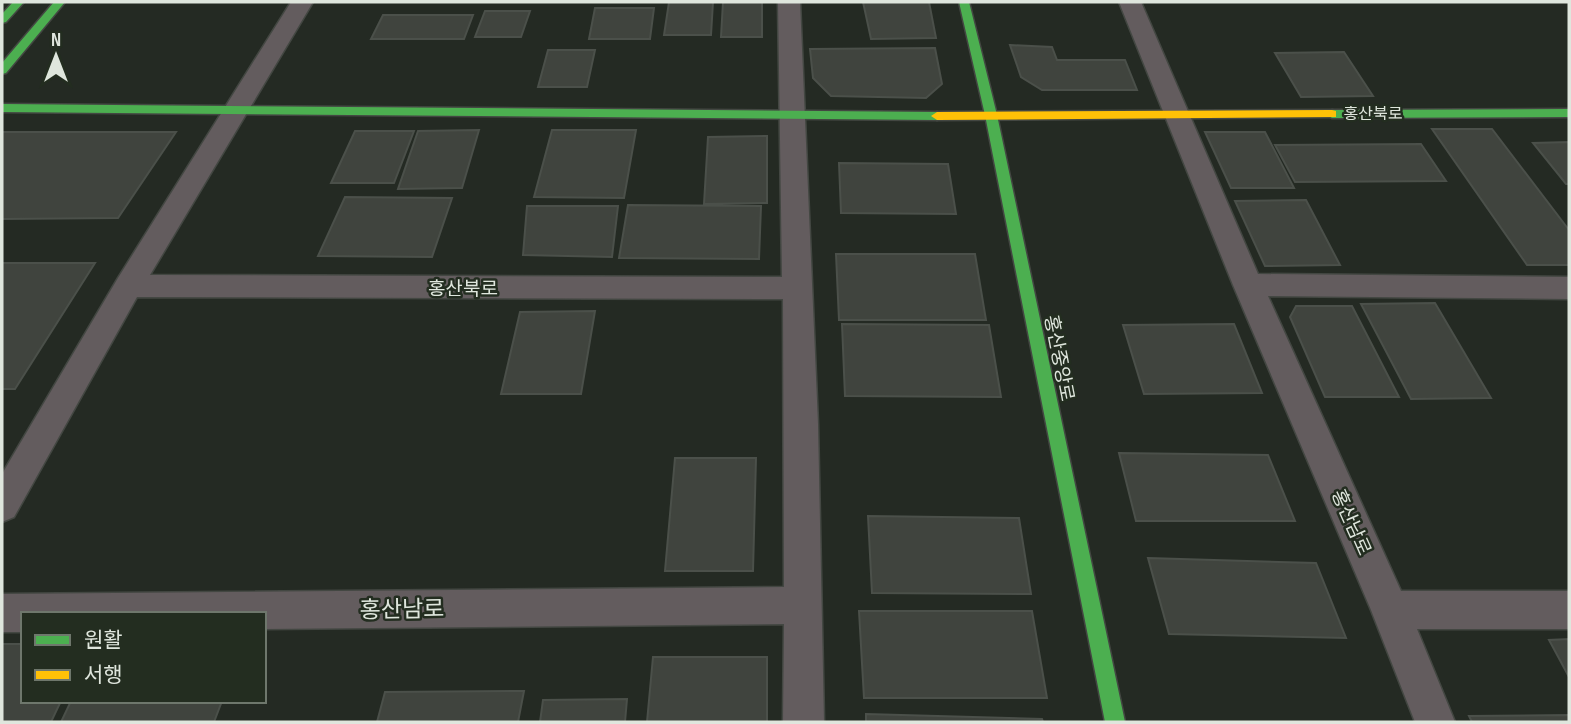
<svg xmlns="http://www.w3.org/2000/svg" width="1571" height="724" font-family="'Sofia Sans Condensed','Noto Sans KR',sans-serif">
  <rect width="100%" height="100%" fill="#242a23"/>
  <!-- building -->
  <path fill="#40443e" stroke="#4b504a" stroke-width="2" d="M669,2h44l-2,33h-47z
    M723,2h39v35h-41z
    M863,2h66l7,36 -65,1z
    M595,8h59l-4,31h-61z
    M485,11h45l-9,26h-46z
    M383,15h90l-9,24h-93z
    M1010,45l42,2 5,13h68l12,30h-95l-21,-13z
    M935,48l7,36 -16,14 -95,-2 -18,-18 -3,-29z
    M548,50h47l-8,37h-49z
    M1344,52l29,44 -72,1 -26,-44z
    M1432,129h60l77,101v35h-42z
    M479,130l-17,58 -64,1 20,-58z
    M552,130h84l-12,68 -90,-1z
    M355,131h59l-20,52h-63z
    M2,132h174l-58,86 -116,1z
    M1205,132h60l29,56h-63z
    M767,136v67l-63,1 4,-67z
    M1569,142v42h-3l-33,-41z
    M1421,144l25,37 -151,1 -20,-37z
    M839,163l109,1 8,50 -115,-1z
    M345,197l107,1 -20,59 -114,-1z
    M1306,200l34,65 -75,1 -30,-65z
    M628,205l133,1 -2,53 -140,-1z
    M527,206h91l-6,51 -89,-2z
    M836,254h139l11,66h-147z
    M2,263h93l-80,126h-13z
    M1435,303l56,95 -80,1 -50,-95z
    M1296,306h56l47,91h-74l-35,-80z
    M595,311l-14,83h-80l19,-82z
    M842,324l147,1 12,72 -156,-1z
    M1234,324l28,69 -118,1 -21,-69z
    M1119,453l149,2 27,66h-159z
    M675,458h81l-3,113h-88z
    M868,516l151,2 12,76 -159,-1z
    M1148,558l168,5 30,75 -177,-4z
    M859,611h173l15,87h-183z
    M1569,639v38l-20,-37z
    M2,644h21v57h38l-10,21h-49z
    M653,657h114v65h-120z
    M524,691l-6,31h-141l8,-30z
    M627,699l-2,23h-85l3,-22z
    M71,701h151l-8,21h-153z
    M866,714l176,5 1,3h-177z
    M1569,715v7h-97l-3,-6z"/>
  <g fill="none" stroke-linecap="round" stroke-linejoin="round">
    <defs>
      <path id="street" d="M291,2h22l-163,273 632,2 -4,-275h22l18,422 6,298h-41l1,-98 -520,5v-15h-241v18h-21v-38l782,-7 -1,-288 -646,-2 -123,220 -12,5v-48l116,-196z
        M1119,2h22l117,272 311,3v22l-301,-3 133,295h168v38h-152l38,93h-40l-44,-112 -138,-325z"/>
      <path id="fast" d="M13,2h11l-18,20 -4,1v-9z
        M54,2h11l-59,71 -4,1v-11z
        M959,2h10l28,113 128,607h-20l-120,-607z
        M2,104l935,8 6,4 -6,4 -935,-8z
        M1569,109v8l-237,1 -6,-4 6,-4z"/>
      <path id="slow" d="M1332,110l4,1v6l-399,3 -6,-4 6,-4z"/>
    </defs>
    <!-- street casing -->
    <use href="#street" stroke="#434742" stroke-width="3"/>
    <!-- fast casing -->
    <use href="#fast" stroke="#434742" stroke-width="3"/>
    <!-- slow casing -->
    <use href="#slow" stroke="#434742" stroke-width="3"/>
    <!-- street -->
    <use href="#street" fill="#635c5e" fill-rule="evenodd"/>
    <!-- fast -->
    <use href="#fast" fill="#4caf50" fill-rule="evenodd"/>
    <!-- slow -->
    <use href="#slow" fill="#ffc107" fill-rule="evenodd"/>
  </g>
  <g text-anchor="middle" stroke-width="5" stroke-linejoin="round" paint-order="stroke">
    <!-- far-street labels -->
    <g font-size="16" fill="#dfe6dd" stroke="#232d20">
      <text x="1373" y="119">홍산북로</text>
    </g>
    <!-- street labels -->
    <g font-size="19" fill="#dfe6dd" stroke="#232d20">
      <text x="463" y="295">홍산북로</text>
      <text transform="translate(1060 358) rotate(79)" y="7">홍산중앙로</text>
      <text transform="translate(1352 522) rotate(66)" y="7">홍산남로</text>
    </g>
    <!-- near-street labels -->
    <g font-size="23" fill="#dfe6dd" stroke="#232d20">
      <text transform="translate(402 609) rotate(-1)" y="8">홍산남로</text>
    </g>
  </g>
  <!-- border -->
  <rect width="1571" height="724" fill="none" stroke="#dfe6dd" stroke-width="7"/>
  <!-- legend -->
  <rect x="21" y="612" width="245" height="91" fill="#232d20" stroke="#6e776c" stroke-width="2"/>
  <rect x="35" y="635" width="35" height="10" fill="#4caf50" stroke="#6e776c" stroke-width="2"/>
  <text x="84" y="647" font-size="21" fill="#dfe6dd">원활</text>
  <rect x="35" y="670" width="35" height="10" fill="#ffc107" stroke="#6e776c" stroke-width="2"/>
  <text x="84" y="682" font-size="21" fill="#dfe6dd">서행</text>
  <!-- north arrow -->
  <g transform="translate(56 56)" stroke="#232d20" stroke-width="5" paint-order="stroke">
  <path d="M0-5L12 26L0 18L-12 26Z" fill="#dfe6dd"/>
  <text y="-10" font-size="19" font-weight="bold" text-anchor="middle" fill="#dfe6dd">N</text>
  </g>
</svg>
